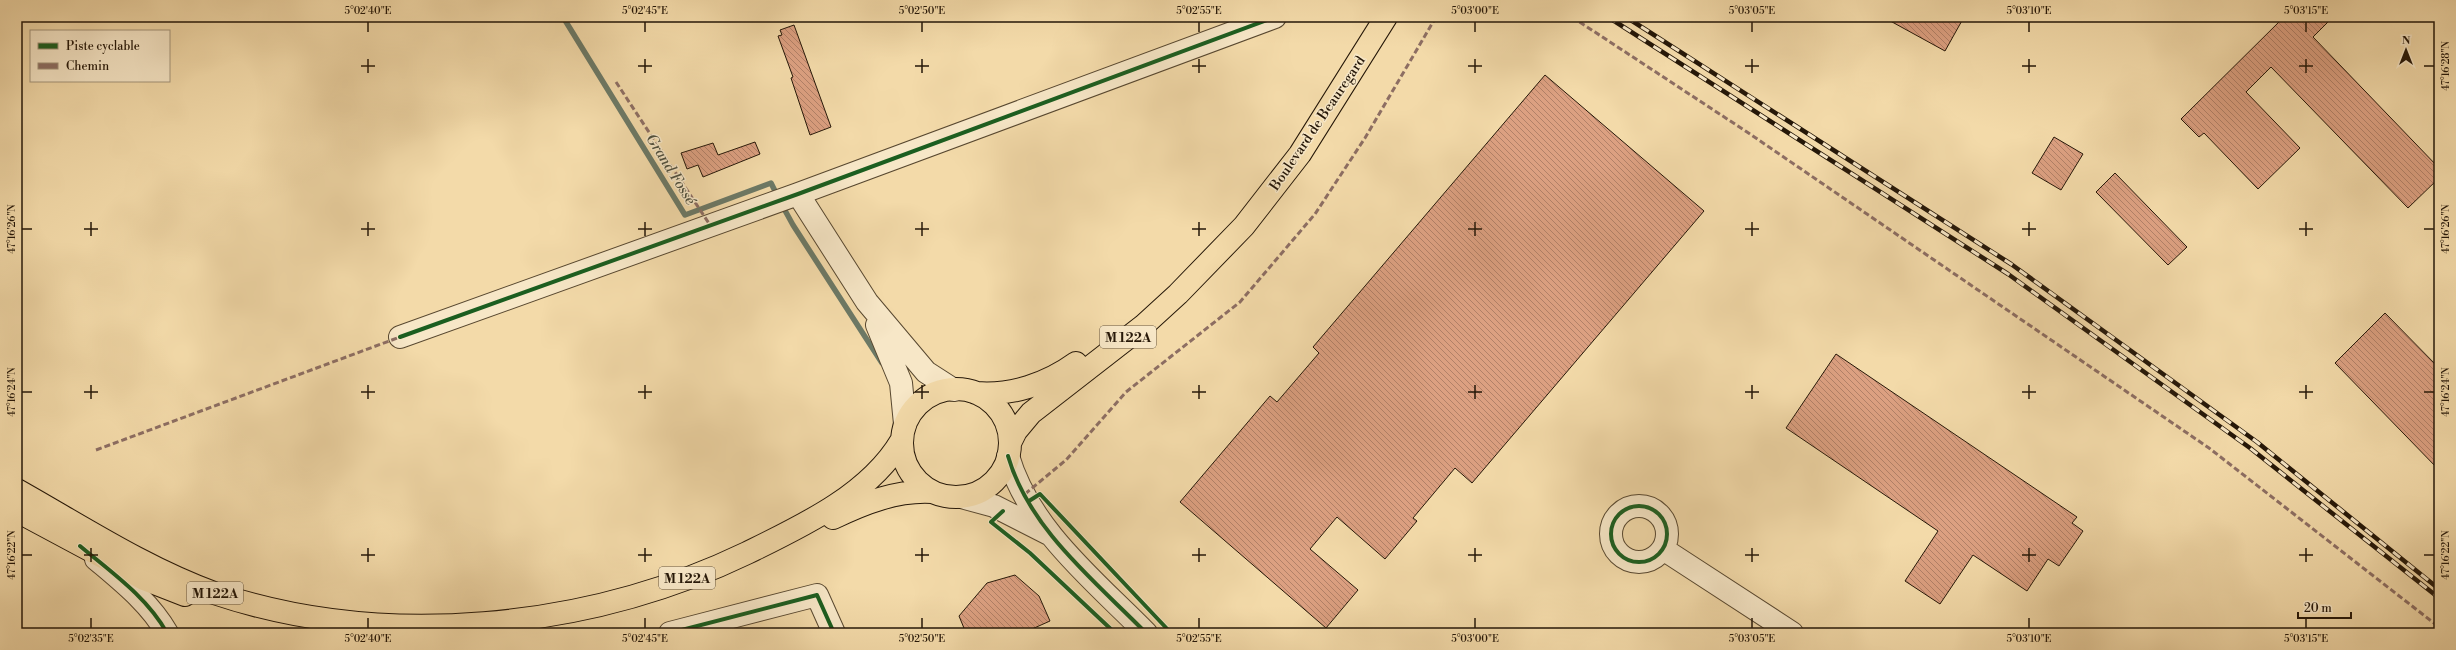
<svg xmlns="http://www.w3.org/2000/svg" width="2456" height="650" font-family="'Libre Bodoni',serif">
  <defs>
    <pattern id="building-back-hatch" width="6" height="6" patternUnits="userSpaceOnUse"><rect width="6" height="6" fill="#dca081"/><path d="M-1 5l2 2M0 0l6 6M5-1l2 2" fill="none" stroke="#b28168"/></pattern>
  </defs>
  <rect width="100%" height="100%" fill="#f3daa9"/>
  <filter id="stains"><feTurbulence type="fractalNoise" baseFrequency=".005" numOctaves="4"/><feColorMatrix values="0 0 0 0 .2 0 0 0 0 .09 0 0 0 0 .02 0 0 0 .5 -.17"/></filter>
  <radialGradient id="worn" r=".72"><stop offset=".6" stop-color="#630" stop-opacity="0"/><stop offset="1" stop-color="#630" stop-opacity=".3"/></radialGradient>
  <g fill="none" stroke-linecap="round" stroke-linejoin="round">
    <!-- stream -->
    <path stroke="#6c7966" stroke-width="5.5" d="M563,17l122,198 86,-32 7,14
      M782,205l11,20 89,138"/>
  </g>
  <!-- building -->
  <path fill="url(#building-back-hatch)" stroke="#251708" d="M1883,17h81l-19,34z
    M2284,17h49l-20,20 126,131v10l-31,30 -137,-141 -25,25 54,56 -42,41 -54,-56 -5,4 -18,-18z
    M794,25l37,102 -21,8 -19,-57 2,-1 -15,-41 4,-1 -2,-5z
    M1545,75l159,136 -232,272 -17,-15 -42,50 4,3 -32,38 -48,-42 -27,32 48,41 -32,38 -146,-126 90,-106 7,6 42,-49 -6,-6z
    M2054,137l29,17 -22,36 -29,-17z
    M755,142l5,12 -57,23 -5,-12 -11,4 -6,-16 32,-10 5,12z
    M2115,173l72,74 -19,18 -72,-73z
    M2385,313l54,55v102l-104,-107z
    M1836,354l241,163 -5,6 11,8 -24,35 -11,-7 -21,32 -54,-36 -33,49 -35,-23 33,-50 -152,-103z
    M1015,575l24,21 11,25 -27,12h-57l-7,-17 28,-33z"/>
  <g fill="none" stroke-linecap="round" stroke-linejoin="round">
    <defs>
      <path id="minor" d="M798,194l69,108 59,70 28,18
        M877,325l24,58 4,41
        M400,337l398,-143 477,-177
        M1008,456c21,73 87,125 138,177
        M961,497l33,9 55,28
        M1611 534a28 28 0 1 1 56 0a28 28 0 1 1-56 0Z
        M1663,549l129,84
        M96,559c26,22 54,44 71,74
        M670,633l147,-38 17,38"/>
      <path id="major" d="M902 443a54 54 0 1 1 108 0a54 54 0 1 1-108 0Z
        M976,393c35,3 71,-9 100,-30
        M1010,443l6,-12 15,-18 112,-87 35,-32 66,-68 56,-72 86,-137
        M17,490c64,36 128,78 197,103 169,57 373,37 533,-40 55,-27 122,-58 154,-112
        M17,511l127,68 41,16
        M833,518c31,-15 64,-28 99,-26"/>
    </defs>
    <!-- minor casing -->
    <use href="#minor" stroke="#584830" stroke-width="24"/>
    <!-- major casing -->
    <use href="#major" stroke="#251708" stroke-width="24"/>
    <!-- minor -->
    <use href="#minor" stroke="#f7e7c7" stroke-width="22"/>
    <!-- major -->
    <use href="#major" stroke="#f3daa9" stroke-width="22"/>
    <defs>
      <path id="rail" d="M1608,17l400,257 242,174 189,150
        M1626,17l385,247 246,178 182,147"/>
    </defs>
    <!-- rail casing -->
    <use href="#rail" stroke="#251708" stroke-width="4.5"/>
    <!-- rail -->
    <use href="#rail" stroke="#f7e7c7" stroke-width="3" stroke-dasharray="9" stroke-linecap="butt"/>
    <!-- quiet -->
    <path stroke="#8d6e63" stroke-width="3" stroke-dasharray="6 3" stroke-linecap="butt" d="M1572,17l175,115 462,316 230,179
      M616,82l94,143
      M96,450l304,-113
      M1025,494l41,-34 60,-68 114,-90 41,-48 34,-40 50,-76 71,-121"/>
    <defs>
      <path id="cycleway" d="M400,337l398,-143 477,-177
        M1008,456c21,73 87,125 138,177
        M1029,501l11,-7 131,139
        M1611 534a28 28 0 1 1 56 0a28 28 0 1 1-56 0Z
        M1003,511l-12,11 39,31 85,80
        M80,546c31,26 67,51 87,87
        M670,633l147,-38 17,38"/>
    </defs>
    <!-- cycleway casing -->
    <use href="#cycleway" stroke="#f7e7c7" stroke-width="6"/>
    <!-- cycleway -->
    <use href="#cycleway" stroke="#1b5e20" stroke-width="4"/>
  </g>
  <!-- ticks -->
  <path fill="none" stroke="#251708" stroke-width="1.5" d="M368,22v10M645,22v10M922,22v10M1199,22v10M1475,22v10M1752,22v10M2029,22v10M2306,22v10M368,59v14M645,59v14M922,59v14M1199,59v14M1475,59v14M1752,59v14M2029,59v14M2306,59v14M361,66h14M638,66h14M915,66h14M1192,66h14M1468,66h14M1745,66h14M2022,66h14M2299,66h14M2424,66h10M91,222v14M368,222v14M645,222v14M922,222v14M1199,222v14M1475,222v14M1752,222v14M2029,222v14M2306,222v14M22,229h10M84,229h14M361,229h14M638,229h14M915,229h14M1192,229h14M1468,229h14M1745,229h14M2022,229h14M2299,229h14M2424,229h10M91,385v14M368,385v14M645,385v14M922,385v14M1199,385v14M1475,385v14M1752,385v14M2029,385v14M2306,385v14M22,392h10M84,392h14M361,392h14M638,392h14M915,392h14M1192,392h14M1468,392h14M1745,392h14M2022,392h14M2299,392h14M2424,392h10M91,548v14M368,548v14M645,548v14M922,548v14M1199,548v14M1475,548v14M1752,548v14M2029,548v14M2306,548v14M22,555h10M84,555h14M361,555h14M638,555h14M915,555h14M1192,555h14M1468,555h14M1745,555h14M2022,555h14M2299,555h14M2424,555h10M91,618v10M368,618v10M645,618v10M922,618v10M1199,618v10M1475,618v10M1752,618v10M2029,618v10M2306,618v10"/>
  <g text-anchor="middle" stroke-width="3" stroke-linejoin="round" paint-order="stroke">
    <!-- shield labels -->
    <g fill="#f7e7c7" stroke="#645541" stroke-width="1">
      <rect x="1100" y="326" width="56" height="22" rx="3"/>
      <rect x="659" y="567" width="56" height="22" rx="3"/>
      <rect x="187" y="582" width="56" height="22" rx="3"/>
    </g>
    <g font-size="13" font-weight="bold" fill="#251708">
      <text x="1128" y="342">M 122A</text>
      <text x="687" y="583">M 122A</text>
      <text x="215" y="598">M 122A</text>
    </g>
    <!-- street labels -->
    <g font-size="14" fill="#251708" stroke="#f7e7c7">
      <text transform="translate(1317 123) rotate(-56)" y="5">Boulevard de Beauregard</text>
    </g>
    <!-- water labels -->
    <g font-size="15" font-style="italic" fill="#4f503f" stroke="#f7e7c7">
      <text transform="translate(671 169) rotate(58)" y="5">Grand Fossé</text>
    </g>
  </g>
  <!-- margin -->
  <rect width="2456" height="650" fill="none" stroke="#f3daa9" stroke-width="44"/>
  <!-- legend -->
  <rect x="30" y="30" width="140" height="52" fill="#f7e7c7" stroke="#a3947b"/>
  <rect x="38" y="43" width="20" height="6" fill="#1b5e20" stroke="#a3947b"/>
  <text x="66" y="50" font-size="12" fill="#251708">Piste cyclable</text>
  <rect x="38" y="63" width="20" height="6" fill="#8d6e63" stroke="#a3947b"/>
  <text x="66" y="70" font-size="12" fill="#251708">Chemin</text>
  <!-- north arrow -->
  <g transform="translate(2406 50)" stroke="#f7e7c7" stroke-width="3" paint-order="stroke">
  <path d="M0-3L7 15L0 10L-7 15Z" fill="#251708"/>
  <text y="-6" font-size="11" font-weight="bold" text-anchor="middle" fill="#251708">N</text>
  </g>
  <!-- scale -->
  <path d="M2298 612v6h53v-6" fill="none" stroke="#251708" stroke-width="2"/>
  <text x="2304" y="612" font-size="12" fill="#251708" stroke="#f7e7c7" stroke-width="3" paint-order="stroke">20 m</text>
  <rect x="22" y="22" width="2412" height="606" fill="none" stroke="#251708" stroke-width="1.5"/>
  <g font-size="10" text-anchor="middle" fill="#251708">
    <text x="368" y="14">5°02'40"E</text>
    <text x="645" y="14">5°02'45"E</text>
    <text x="922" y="14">5°02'50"E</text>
    <text x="1199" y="14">5°02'55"E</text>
    <text x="1475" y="14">5°03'00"E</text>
    <text x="1752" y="14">5°03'05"E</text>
    <text x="2029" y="14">5°03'10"E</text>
    <text x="2306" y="14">5°03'15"E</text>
    <text transform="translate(2445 66) rotate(-90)" y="4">47°16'28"N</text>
    <text transform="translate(11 229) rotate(-90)" y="4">47°16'26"N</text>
    <text transform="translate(2445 229) rotate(-90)" y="4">47°16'26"N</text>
    <text transform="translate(11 392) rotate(-90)" y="4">47°16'24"N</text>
    <text transform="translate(2445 392) rotate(-90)" y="4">47°16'24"N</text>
    <text transform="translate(11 555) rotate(-90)" y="4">47°16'22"N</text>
    <text transform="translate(2445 555) rotate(-90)" y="4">47°16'22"N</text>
    <text x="91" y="642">5°02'35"E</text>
    <text x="368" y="642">5°02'40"E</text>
    <text x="645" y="642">5°02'45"E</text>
    <text x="922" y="642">5°02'50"E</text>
    <text x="1199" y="642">5°02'55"E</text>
    <text x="1475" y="642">5°03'00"E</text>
    <text x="1752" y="642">5°03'05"E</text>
    <text x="2029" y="642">5°03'10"E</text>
    <text x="2306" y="642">5°03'15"E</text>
  </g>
  <rect width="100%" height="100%" filter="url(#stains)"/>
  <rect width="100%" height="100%" fill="url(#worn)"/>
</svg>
